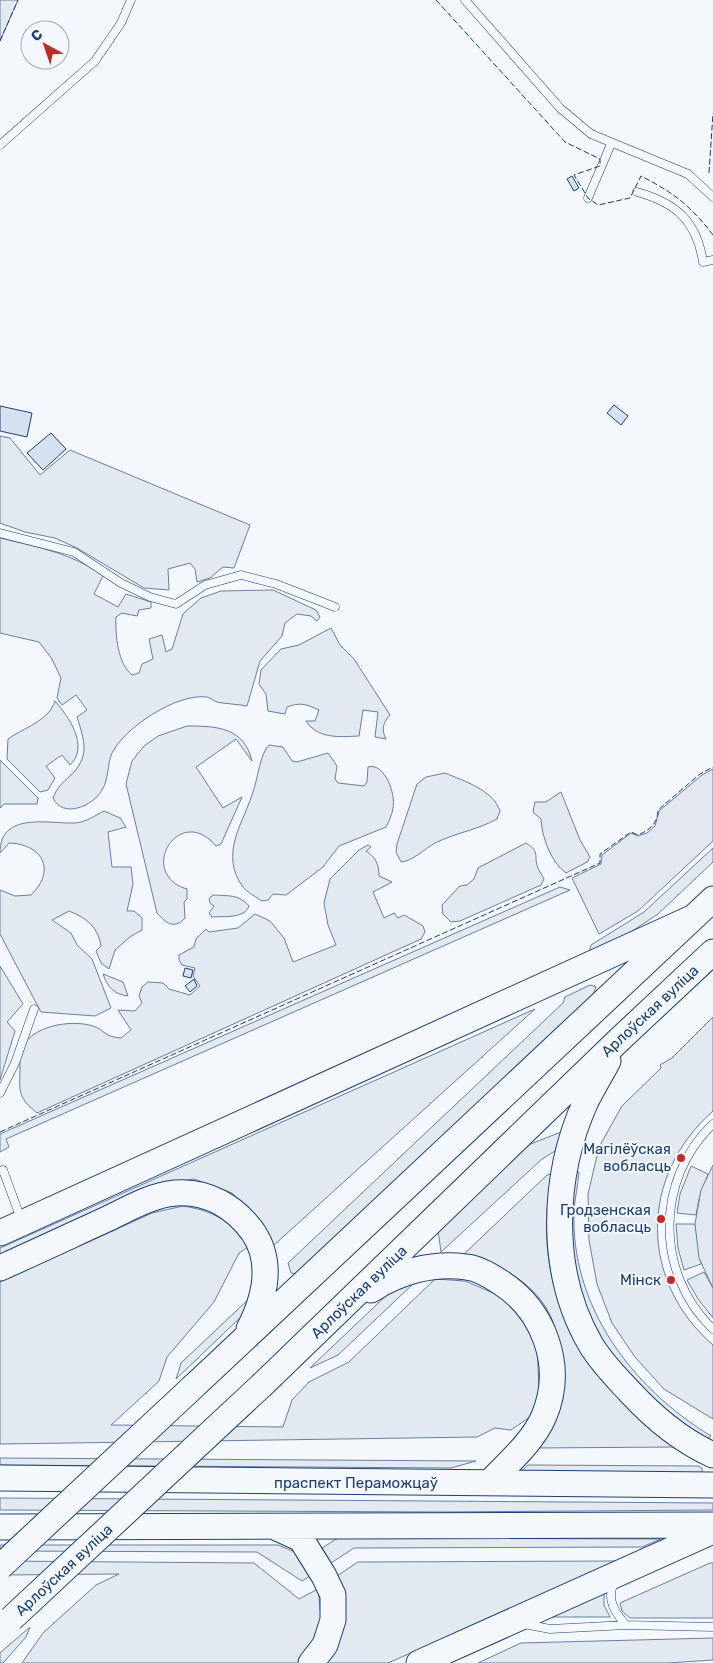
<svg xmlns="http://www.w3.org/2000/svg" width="713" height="1663" font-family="Rubik,sans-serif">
  <rect width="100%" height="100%" fill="#f4f7fb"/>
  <!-- green -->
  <path fill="#e3e9f0" stroke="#687fa3" d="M0,0h18l-18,41z
    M0,436l10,2 30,37 30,-25 180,75 -16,43 -11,-1 -13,11 -13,4 -2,-13 -5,-6 -22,6 1,21 -25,-2 -67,-40 -22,-10 -30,-6 -25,-9z
    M0,538c36,9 73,15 103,38l-9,18 24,13 8,-13 25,8v6l-12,2 -2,6 -15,-3 -6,4c-1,18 2,47 16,58l7,-2 3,-9 11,-5 -4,-20 13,-4 4,17 6,-3 11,-35 18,-16 20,-7 52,-1 43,20 4,7 -3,4 -6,-5 -14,-2 -12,9 -3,13 -22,25 -13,45c-10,-2 -21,-2 -30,-4 -3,-1 -7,-4 -10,-5 -30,-4 -82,30 -95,56 -5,11 -3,26 -10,37 -9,16 -39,29 -49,8 4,-10 9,-15 17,-22 20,-19 15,-34 7,-59l10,-7 -11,-15 -14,10 -5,-7 4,-20 -9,-19 -13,-17 -39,-9z
    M331,628l9,17 14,14 36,56c-7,8 -9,14 -4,24l-11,-2 3,-25 -15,-2 -4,26c-20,1 -41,3 -53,-15h9l4,-11c-13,-6 -19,-8 -32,-3l-2,7 -17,-3 -2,-17 -7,-10 2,-14 20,-21 18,-4z
    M55,701c13,15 35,45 15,64l-8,-10 -16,11 9,12 -7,12 -8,2 -33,-33 1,-20c15,-11 41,-18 47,-38z
    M187,726c29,0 57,1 65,35l-16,-22 -40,28 27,41 19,-11 -21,47 -5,2c-37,-44 -80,28 -29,43v10l-3,3 1,16c-11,12 -19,5 -28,-5l-31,-129 6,-23 12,-15 14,-10z
    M269,745l14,2 9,14 5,1 31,-9 9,13 -2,13 3,4 26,3 3,-4 1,-15c17,-5 28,28 25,41 -1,7 -4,13 -7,19l-47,19 -16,21 -37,28 -13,-1 -5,6 -6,1c-6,-4 -15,-9 -19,-14 -24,-33 0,-63 10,-95 5,-14 7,-38 16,-47z
    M0,760l38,38 -1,6h-33l-4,4z
    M445,773c19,8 48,17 55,38l-3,8c-20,11 -42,14 -62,24 -11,6 -22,18 -34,19l-5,-10 1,-8 20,-60 9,-7z
    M561,792l19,48 10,17 -3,5 -21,11c-15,-11 -24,-35 -25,-54l-8,-7 2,-10h11z
    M104,811l16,7 6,9 -18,5 4,35h19l2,17 -6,27h7l8,7v12l-11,6 -16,14 -6,19 -8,-6 -5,-12 5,-5c-3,-19 -14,-28 -32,-35l-17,9 19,13 6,12 15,14 19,49 -16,8 -54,-4 -41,-78v-44l15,6 16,-1c26,-25 11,-51 -22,-52l-9,10c0,-42 49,-29 75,-30 12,-1 19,-7 29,-12z
    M526,843c15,9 7,13 12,25 1,3 4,7 6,11l-3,6 -81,36 -9,1 -8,-8 -1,-9 18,-19 7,-1 7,-6 4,-11z
    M368,845l3,2 -5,4c10,6 13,14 13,25l13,6 -19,10 11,26 10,-5 4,5 6,-3 19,11 2,6 -4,7 -384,174c-18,-15 -18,-20 -17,-43 0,-6 -1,-14 1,-20 9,-24 49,-31 72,-24 12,4 11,11 28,12l10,-8 -13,-20 17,1 7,-8 -3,-7 3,-9 6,-5 15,1 6,6 21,6 10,-9 -7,-10 2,-8 -13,-3 -3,-5v-5l15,-8 2,-8 10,-10 3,3 29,-4 17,-14 15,7 14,17 9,24 43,-17 -8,-20 -4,-22 6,-24 29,-29z
    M713,848v14l-55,52 -41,27 -29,15 3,-11 53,-33z
    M560,887l10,3 -564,249 3,8 -9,5v-18z
    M213,895c14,1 26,-1 36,11 -4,13 -26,10 -37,11l-3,-4 5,-7 -4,-3 -1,-4z
    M0,966l23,38 -16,18 8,9 -15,49z
    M103,974l20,8 5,14c-14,-2 -20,-8 -25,-22z
    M590,985l6,2 -3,8 -296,279 -6,-1 -3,-10 275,-260 2,-6z
    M535,1009l-261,236 -16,-26 -26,-26 -38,-14 -32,5 -162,72v-8z
    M713,1017v94c-74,65 -74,170 0,234v74l-49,-30 -29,-32 -23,-34 -15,-39 -8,-44 -1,-46 11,-47 23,-41 39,-38 -1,-3 12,-7z
    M561,1132l-6,19 -13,8 -101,93 -3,-22 90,-85z
    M691,1166l17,8 -9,25 -3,16 -19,-2 3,-19z
    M572,1172h7c-1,13 -4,26 -5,38 -4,96 58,178 137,226l-5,4 -69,-53 -49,-65 -20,-73z
    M552,1174c-10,48 -7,95 12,142 5,12 14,24 21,35 27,43 50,67 91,96l-142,1c6,-26 12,-53 19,-79 1,-8 6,-18 5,-26 -6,-51 -50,-77 -95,-88l84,-80z
    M183,1206c31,5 49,15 65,41l-9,6 -25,49 -47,55 -8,24 -48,44 172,2 9,-27 17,-18 40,-20 86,-83 30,2 42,18 30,41 2,50 -6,25 -22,15 -16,-2 -18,9 -477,7v-162l152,-69z
    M676,1224h19l6,40 -17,6 -6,-22z
    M704,1272l9,16v30l-15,-19 -11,-19z
    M414,1283l-76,72 -28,13 82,-78z
    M253,1295l-9,19 -68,65 5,-16z
    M0,1458l476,3 -25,7 -451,-3z
    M528,1465l170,1 4,2v5h-183z
    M0,1498l713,5v7l-272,2 -441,-2z
    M338,1538l323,1 -19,8 -288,1 -23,15 -9,-15z
    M0,1545h278l17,7 15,24 -8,5 -45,-29 -257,-1z
    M0,1561l254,2 45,36 19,-10 3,27 -2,23 -20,24h-277l21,-30 53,-48 23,-11 -119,1z
    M622,1561l-234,102h-63l12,-87 21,-14z
    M710,1563h3v55h-83l-8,-7 -2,-8z
    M604,1591v14l6,12h-66z
    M30,1627l-4,10 -23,26h-3v-10z
    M713,1638v22l-45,3h-190l43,-20z"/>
  <!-- parking -->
  <path fill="#e3e8f0" stroke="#687fa3" d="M713,769v72l-75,70 -39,23 -27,-56 29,-14 1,-9 29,-22 7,3 9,-3 8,-7 4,-15 43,-36z
    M713,1165v123l-14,-30 -4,-34 6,-34z"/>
  <!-- building -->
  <path fill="#d5e0f0" stroke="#1d3f73" d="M572,176l7,12 -5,3 -7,-12z
    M614,405l14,11 -7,9 -14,-12z
    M0,406l32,7 -5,24 -27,-6z
    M51,433l15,16 -23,21 -16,-17z
    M185,968l8,2 -2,8 -8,-2z
    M194,979l3,7 -7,6 -5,-6z"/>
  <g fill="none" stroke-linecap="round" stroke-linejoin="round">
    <defs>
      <path id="service" d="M465,0l95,108 31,26 97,40 25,23
        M0,145l95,-84 26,-38 10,-23
        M637,192c40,11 60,30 66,70l10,-2
        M588,198l23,-54
        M0,533l74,19 47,31 29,14 26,7 29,-19 36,-10 35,9 59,23
        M0,1093l15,-30 19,-54
        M713,1124c-58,55 -58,150 0,205
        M0,1171l3,-1 18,49
        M614,1583c-8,16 1,30 12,42
        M524,1624l26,5 76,-4 87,2"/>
      <path id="primary" d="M608,1061c-7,13 -15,26 -22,40 -34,75 -38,171 5,244 10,17 25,32 38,46 23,25 53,50 84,64
        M0,1233l692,-315
        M0,1268c36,-16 72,-33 107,-49 21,-10 45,-24 68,-26 32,-3 60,14 78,39 21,31 12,66 -4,97
        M371,1290c27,-18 62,-28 95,-23 12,1 25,9 34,15 44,28 65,84 44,134 -11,26 -36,47 -55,67
        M263,1384l357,-345 93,-87
        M194,1386l519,-487
        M0,1478l713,7
        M0,1527l713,-2
        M277,1528l24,11 23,37 9,19v25l-8,25 -14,18
        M419,1663l294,-132"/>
    </defs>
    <!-- service casing -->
    <use href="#service" stroke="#1d3f73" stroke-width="9"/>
    <!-- primary casing -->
    <use href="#primary" stroke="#1d3f73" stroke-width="27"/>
    <!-- service -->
    <use href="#service" stroke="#f4f7fb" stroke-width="8"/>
    <!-- primary -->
    <use href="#primary" stroke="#f4f7fb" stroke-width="25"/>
    <defs>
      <path id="primary-bridge" d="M0,1567l194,-181
        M11,1619l252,-235"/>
    </defs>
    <!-- primary-bridge casing -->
    <use href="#primary-bridge" stroke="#1d3f73" stroke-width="27" stroke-linecap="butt"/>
    <!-- primary-bridge -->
    <use href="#primary-bridge" stroke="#f4f7fb" stroke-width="25"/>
    <!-- fence -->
    <path stroke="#1d3f73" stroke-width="1" stroke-dasharray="6 2.5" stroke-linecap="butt" d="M436,0l129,142 35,17v7l-26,9 14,23 10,7 32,-7 11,-22c33,17 49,29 72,59
      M0,41l18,-41
      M709,173l4,-60
      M0,1132l600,-269v-9l31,-22 7,3c12,-5 20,-12 20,-25l42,-36 13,-7"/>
  </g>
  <!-- markers -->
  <g fill="#c62828" stroke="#f4f7fb" stroke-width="2">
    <circle cx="681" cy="1158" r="5"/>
    <circle cx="661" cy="1219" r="5"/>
    <circle cx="671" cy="1280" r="5"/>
  </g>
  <g text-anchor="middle" stroke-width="4" stroke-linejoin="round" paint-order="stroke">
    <!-- street labels -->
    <g font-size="15" fill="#1d3f73" stroke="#f4f7fb">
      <text transform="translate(650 1011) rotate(-43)" y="5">Арлоўская вуліца</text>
      <text transform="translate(359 1292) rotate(-44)" y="5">Арлоўская вуліца</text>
      <text x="356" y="1488">праспект Пераможцаў</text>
      <text transform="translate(64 1570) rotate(-43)" y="5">Арлоўская вуліца</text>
    </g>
    <!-- poi labels -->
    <g font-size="15" fill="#1d3f73" stroke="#f4f7fb" text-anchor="end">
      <text x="671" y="1154">Магілёўская<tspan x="671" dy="17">вобласць</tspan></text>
      <text x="651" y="1215">Гродзенская<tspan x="651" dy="17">вобласць</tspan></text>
      <text x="661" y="1285">Мінск</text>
    </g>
  </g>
  <!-- north arrow -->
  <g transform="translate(45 45) rotate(320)"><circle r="24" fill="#f4f7fb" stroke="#9eadc5"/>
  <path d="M0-4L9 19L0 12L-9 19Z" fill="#c62828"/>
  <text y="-8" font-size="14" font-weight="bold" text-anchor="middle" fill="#1d3f73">С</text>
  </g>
</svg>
